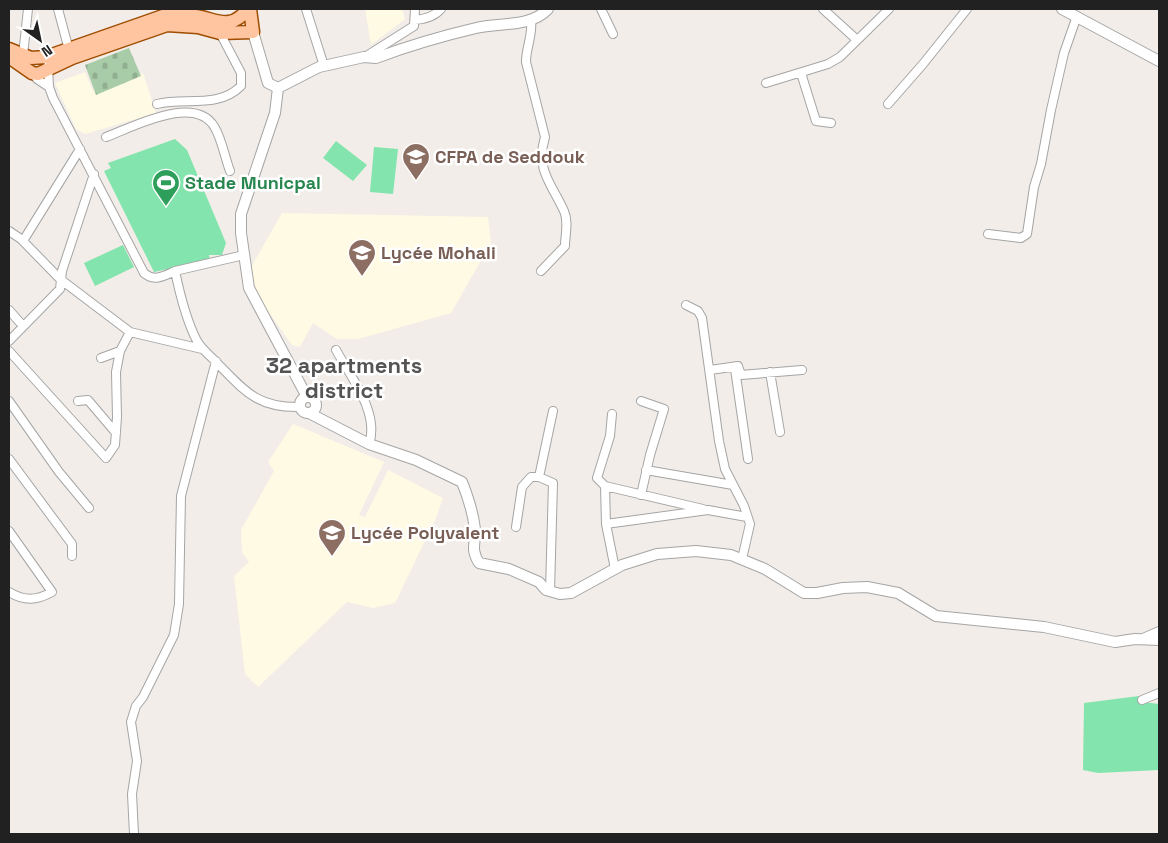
<svg xmlns="http://www.w3.org/2000/svg" width="1168" height="843" font-family="'Space Grotesk',sans-serif">
  <defs>
    <pattern id="cemetery-stones" width="16" height="16" patternUnits="userSpaceOnUse" patternTransform="scale(1.25)"><rect width="16" height="16" fill="#a9cca8"/><path d="M2 7V4a2 2 0 0 1 4 0v3zM10 15v-3a2 2 0 0 1 4 0v3z" fill="#91af90"/></pattern>
  </defs>
  <rect width="100%" height="100%" fill="#f2ede8"/>
  <!-- education -->
  <path fill="#fffae4" d="M365,9h37l3,10 -34,26z
    M85,72l8,19 50,-18 13,40 -71,21 -9,-5 -21,-46z
    M282,213l206,4 3,26 -40,70 -93,26h-21l-24,-16 -13,24 -8,-2 -34,-48 -8,-28z
    M293,424l91,38 -25,53 6,2 23,-47 55,28 -7,20 -41,85 -22,5 -26,-6 -89,85 -13,-13 -11,-98 15,-14 -7,-10 -1,-22 33,-59 -6,-9z"/>
  <!-- cemetery -->
  <path fill="url(#cemetery-stones)" d="M129,48l12,28 -45,19 -11,-30z"/>
  <!-- pitch -->
  <path fill="#83e4ad" d="M175,139l12,11 39,93 -4,12h-13l1,5 -56,12 -50,-101 7,-3 -3,-5z
    M336,141l31,24 -14,16 -30,-23z
    M374,147l24,2 -5,45 -23,-2z
    M123,245l11,22 -39,19 -11,-23z
    M1139,696l4,6 16,2v66l-61,3 -15,-3 1,-67z"/>
  <g fill="none" stroke-linecap="round" stroke-linejoin="round">
    <defs>
      <path id="minor" d="M58,9l11,41
        M306,9l18,57
        M601,9l12,25
        M823,9l33,30
        M415,20c10,-1 19,-3 26,-11
        M531,20c2,15 -5,27 -5,42l19,75c-10,33 7,47 19,74 5,11 1,24 1,35l-24,25
        M23,55l5,-46
        M365,57l49,-31 1,-17
        M48,66l1,21 4,11 91,175c10,9 20,3 31,-2 5,24 11,49 22,70 5,9 14,15 21,23 27,27 39,44 82,43
        M32,72l5,7 12,8
        M801,73l15,48 15,2
        M766,83l62,-19 12,-7 49,-48
        M157,104c28,-7 61,5 84,-18v-13l-21,-40
        M888,104l35,-40 44,-55
        M106,137c27,-10 90,-44 109,-9 7,12 10,30 15,43
        M9,231l12,8 39,40 70,53 72,17
        M988,234l33,4 6,-4 7,-47 7,-23 10,-54 13,-57 13,-37
        M23,241l57,-92
        M175,271l69,-16
        M686,305l12,6 4,7 17,123 6,28 19,37 6,18 -8,35
        M9,310l14,16
        M9,341l51,-52 2,-18 32,-97
        M336,350c14,26 44,63 33,94
        M9,351l97,107 9,-13 2,-28 -1,-45 4,-21 10,-19
        M101,358l19,-7
        M735,369l13,90
        M710,370l28,-4 3,9 61,-5
        M770,372l10,60
        M9,401l50,71 30,36
        M78,401l10,-1 28,33
        M612,414l-2,22 -13,42 8,8 1,38 9,45
        M9,459l63,85v12
        M646,470l87,15
        M605,486l98,23
        M641,495l9,-40 14,-46 -23,-8
        M606,524l102,-14 39,7
        M516,527l6,-40 9,-10h8
        M9,531l43,61c-16,9 -28,9 -43,0
        M550,591l3,-108 -14,-6 14,-66
        M1143,638l16,-7
        M1142,700l17,-7
        M134,834l-2,-40 5,-33 -6,-39 5,-16 7,-9 31,-62 5,-31 2,-108 35,-135"/>
      <path id="tertiary" d="M1062,9l97,52
        M253,32l15,51 10,5 41,-21 45,-10 12,1c32,-12 66,-22 100,-30 23,-6 54,0 72,-19
        M278,88l-3,25 -34,101v19l8,55 58,109
        M300 405a8 8 0 1 1 16 0a8 8 0 1 1-16 0Z
        M309,413l60,31 47,16 46,22c6,15 11,30 13,47 1,15 -5,19 4,34l30,6 30,13 7,8 14,4 11,-1 51,-28 35,-11 39,-3 35,4 34,14 39,24h13l26,-5 24,-1 31,6 38,23 108,11 71,15 20,-3 24,1"/>
      <path id="primary" d="M9,49l22,9 15,-1 117,-41c11,-1 21,-2 32,0 24,4 35,15 53,-7
        M9,57l23,16 6,1 34,-16 95,-33 31,2 22,6 33,-1 -3,-23"/>
    </defs>
    <!-- minor casing -->
    <use href="#minor" stroke="#a5a5a5" stroke-width="10"/>
    <!-- tertiary casing -->
    <use href="#tertiary" stroke="#a5a5a5" stroke-width="12"/>
    <!-- primary casing -->
    <use href="#primary" stroke="#9f4d00" stroke-width="15"/>
    <!-- minor -->
    <use href="#minor" stroke="#fff" stroke-width="8"/>
    <!-- tertiary -->
    <use href="#tertiary" stroke="#fff" stroke-width="10"/>
    <!-- primary -->
    <use href="#primary" stroke="#ffc5a0" stroke-width="12"/>
  </g>
  <!-- icons -->
  <defs>
    <symbol id="university-pin" viewBox="-11 -11 22 30"><path d="M0 17L-7.5 6A9.5 9.5 0 1 1 7.5 6Z" fill="#8d6e63" stroke="#fff"/><path d="M0-5L7-2L0 1L-7-2ZM-4 1L0 2.5L4 1V4Q0 6-4 4Z" fill="#fff"/></symbol>
    <symbol id="stadium-pin" viewBox="-11 -11 22 30"><path d="M0 17L-7.5 6A9.5 9.5 0 1 1 7.5 6Z" fill="#2e9e5b" stroke="#fff"/><path d="M0-5a6.5 5 0 1 0 0 10a6.5 5 0 1 0 0-10ZM-3.5-1.8h7v3.6h-7Z" fill="#fff"/></symbol>
    <symbol id="school-pin" viewBox="-11 -11 22 30"><path d="M0 17L-7.5 6A9.5 9.5 0 1 1 7.5 6Z" fill="#8d6e63" stroke="#fff"/><path d="M0-5L7-2L0 1L-7-2ZM-4 1L0 2.5L4 1V4Q0 6-4 4Z" fill="#fff"/></symbol>
  </defs>
  <g fill-rule="evenodd">
    <use href="#university-pin" x="400" y="141" width="32" height="43"/>
    <use href="#stadium-pin" x="150" y="167" width="32" height="43"/>
    <use href="#school-pin" x="346" y="237" width="32" height="43"/>
    <use href="#school-pin" x="316" y="517" width="32" height="43"/>
  </g>
  <g text-anchor="middle" stroke-width="5" stroke-linejoin="round" paint-order="stroke">
    <!-- education labels -->
    <g font-size="18" font-weight="bold" fill="#785e54" stroke="#fff" text-anchor="start">
      <text x="435" y="163">CFPA de Seddouk</text>
      <text x="381" y="259">Lycée Mohali</text>
      <text x="351" y="539">Lycée Polyvalent</text>
    </g>
    <!-- leisure labels -->
    <g font-size="18" font-weight="bold" fill="#27864d" stroke="#fff" text-anchor="start">
      <text x="185" y="189">Stade Municpal</text>
    </g>
    <!-- district labels -->
    <g font-size="22" font-weight="bold" fill="#545454" stroke="#fff">
      <text x="344" y="373">32 apartments<tspan x="344" dy="25">district</tspan></text>
    </g>
  </g>
  <!-- border -->
  <rect width="1168" height="843" fill="none" stroke="#212121" stroke-width="20"/>
  <!-- north arrow -->
  <g transform="translate(40 40) rotate(147)" stroke="#ffffff" stroke-width="4" paint-order="stroke">
  <path d="M0-4L9 19L0 12L-9 19Z" fill="#212121"/>
  <text y="-8" font-size="14" font-weight="bold" text-anchor="middle" fill="#212121">N</text>
  </g>
</svg>
